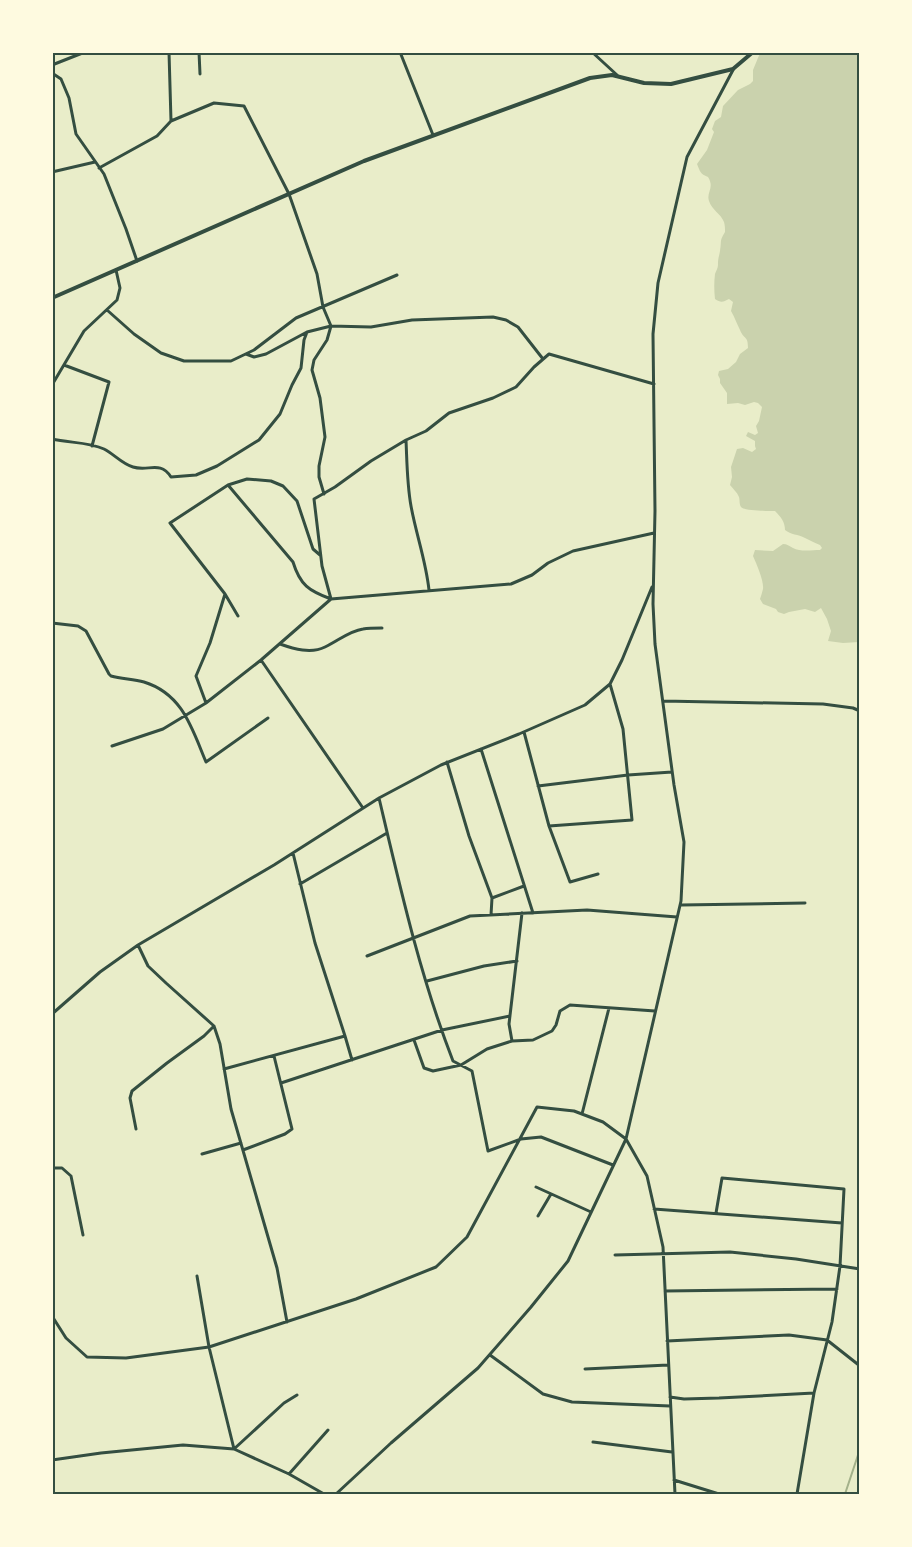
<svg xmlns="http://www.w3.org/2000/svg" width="912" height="1547" font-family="'PT Sans Narrow',sans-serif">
  <rect width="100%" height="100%" fill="#e9edc9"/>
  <!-- green -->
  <path fill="#cad2ad" d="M760,53h99v589l-16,1 -15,-2 3,-10 -4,-12 -6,-11 -6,4 -10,-3 -16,3 -5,2 -6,-2 -2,-3 -13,-5 -3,-5c1,-3 2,-6 3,-10 1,-8 -6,-24 -10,-33l2,-6 18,1 10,-7c4,0 6,2 10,4 7,4 19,2 27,2l2,-2 -2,-3c-6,-2 -10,-5 -15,-7 -7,-4 -14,-3 -20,-8 0,-8 -4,-13 -10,-19 -6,0 -31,0 -34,-4 -2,-3 -1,-7 -2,-10 -2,-5 -6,-8 -9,-12l2,-8 -1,-10 6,-18 6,-1 9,4 4,-3 -1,-3v-5l-9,-5 2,-4 7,3 3,-2 -2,-7 3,-5 3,-14 -4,-4 -4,-1 -9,3 -7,-2 -11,1v-11l-7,-10v-4l-2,-4 1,-4 9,-2 8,-7 4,-8 8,-6c0,-13 -4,-8 -8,-18 -3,-6 -5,-12 -9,-19l2,-9 -4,-3c-6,3 -8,4 -14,0 -1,-9 -1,-17 0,-25 1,-3 3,-6 3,-9 0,-7 1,-8 2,-14 2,-11 -1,-9 5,-19 0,-3 0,-7 -1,-10 -3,-8 -12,-12 -15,-21 -3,-9 6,-13 -1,-24 -8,-3 -8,-6 -11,-13l10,-14 7,-18 -2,-3 3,-8 6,-4 2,-11 15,-16 12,-6 3,-3v-11z"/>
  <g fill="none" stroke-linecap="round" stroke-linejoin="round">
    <!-- stream -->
    <path stroke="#a3b18a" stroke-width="2" d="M845,1494l15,-45"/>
    <!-- minor -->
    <path stroke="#344e41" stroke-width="3" d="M169,52l2,69
      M199,52l1,22
      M400,52l33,83
      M592,52l25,23
      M52,65l33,-13
      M52,73l9,6 8,19 7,36 28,40 22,55 11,32
      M99,168l58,-32 14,-15 43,-18 30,3 45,88 28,80 6,33 8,19 -4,14 -13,20 -2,10 8,28 5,39 -6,29v11l5,17
      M52,172l43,-10
      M107,310l27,24 27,19 23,8h47l23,-11 42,-32 101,-43
      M246,354l8,3 12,-3 41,-22 24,-6 40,1 41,-7 81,-3 13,3 12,7 25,32
      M64,365l45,17 -17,64
      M52,385l32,-54 33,-31 3,-12 -4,-18
      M52,439c17,4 37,3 52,10 10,5 18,15 29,18 15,5 27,-7 38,10l25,-2 21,-9 42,-26 21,-26 12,-29 9,-17 3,-28 3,-8
      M406,440c1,22 1,44 5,66 5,28 15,55 18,84
      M228,485l65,77c7,23 16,29 38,37l180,-15 21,-9 16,-12 25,-12 81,-18
      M331,599l-9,-33 -8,-67 21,-12 36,-26 35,-21 20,-9 23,-18 44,-15 23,-11 18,-20 15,-13 105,30
      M238,616l-13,-22 -55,-71 58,-38 19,-6 24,2 12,5 14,15 16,48 7,6
      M52,623l26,3 8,5 23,43 2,2c11,3 22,3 33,6 39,12 48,47 62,80l62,-44
      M280,644c14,5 31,10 45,3 13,-6 24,-16 38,-18 6,-1 13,-1 19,-1
      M261,660l102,148
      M663,701l160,3 30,4 7,3
      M206,703l-10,-27 14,-33 15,-49
      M524,732l25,94 21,56 28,-8
      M112,746l51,-17 43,-26 55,-43 70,-61
      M481,749l52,164
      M447,762l22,74 23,62 -1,17
      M538,786l90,-11 44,-3
      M379,798c21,89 41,178 74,263l19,10 16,80 33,-12 20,-2 72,28
      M549,826l83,-6 -9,-91 -13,-45
      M300,884l87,-51
      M492,898l32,-12
      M681,905l124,-2
      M138,945l10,21 18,17 48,43 6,18 11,65 46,159 10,54
      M367,956l103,-40 117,-6 90,7
      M427,981l57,-15 33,-5
      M52,1014l48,-42 38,-27 136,-80 105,-67 62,-33 78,-31 66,-29 25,-21 12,-24 30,-73
      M345,1036l7,24
      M414,1040l10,28 9,3 28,-6 26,-16 25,-8 21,-1 19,-9 4,-6 4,-14 10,-6 85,6
      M512,1041l-3,-17 13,-111
      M224,1069l121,-33 -30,-93 -22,-90
      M281,1083l161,-53 68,-14
      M582,1114l27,-106
      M136,1129l-6,-31 2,-7 35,-28 37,-27 10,-10
      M243,1150l42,-16 7,-5 -18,-73
      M202,1154l39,-11
      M52,1168h10l9,8 12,59
      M536,1187l55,25
      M654,1209l188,14
      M716,1213l6,-35 122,11 -4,77 -8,56 -18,71 -17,101
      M538,1216l13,-22
      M615,1255l115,-3 66,7 64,10
      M197,1276l12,71 25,102 50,-46 13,-8
      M665,1291l172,-2
      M52,1316l14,22 21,19 39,1 83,-11 147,-48 80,-32 31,-30 70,-130 37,4 29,11 23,17 21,37 16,71 12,247
      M667,1341l122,-6 38,5 33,26
      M490,1355l53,39 29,8 98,4
      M585,1369l83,-4
      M670,1397l14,2 35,-1 95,-5
      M593,1442l79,10
      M52,1460l49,-7 82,-8 51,4 55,25 35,20
      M289,1474l39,-44
      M674,1480l45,14
      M336,1494l55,-51 87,-75 53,-61 37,-46 58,-122 55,-238 3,-59 -10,-57 -19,-141 -2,-40 2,-93 -2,-177 5,-51 29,-126 46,-87"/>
    <!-- tertiary -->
    <path stroke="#344e41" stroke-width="4" d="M52,298l312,-137 226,-83 22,-3 32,8 27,1 62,-15 20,-17"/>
  </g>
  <!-- border -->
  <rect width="912" height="1547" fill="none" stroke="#fefae0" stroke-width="108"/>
  <rect x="54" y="54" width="804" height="1439" fill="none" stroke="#344e41" stroke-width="2"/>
</svg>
